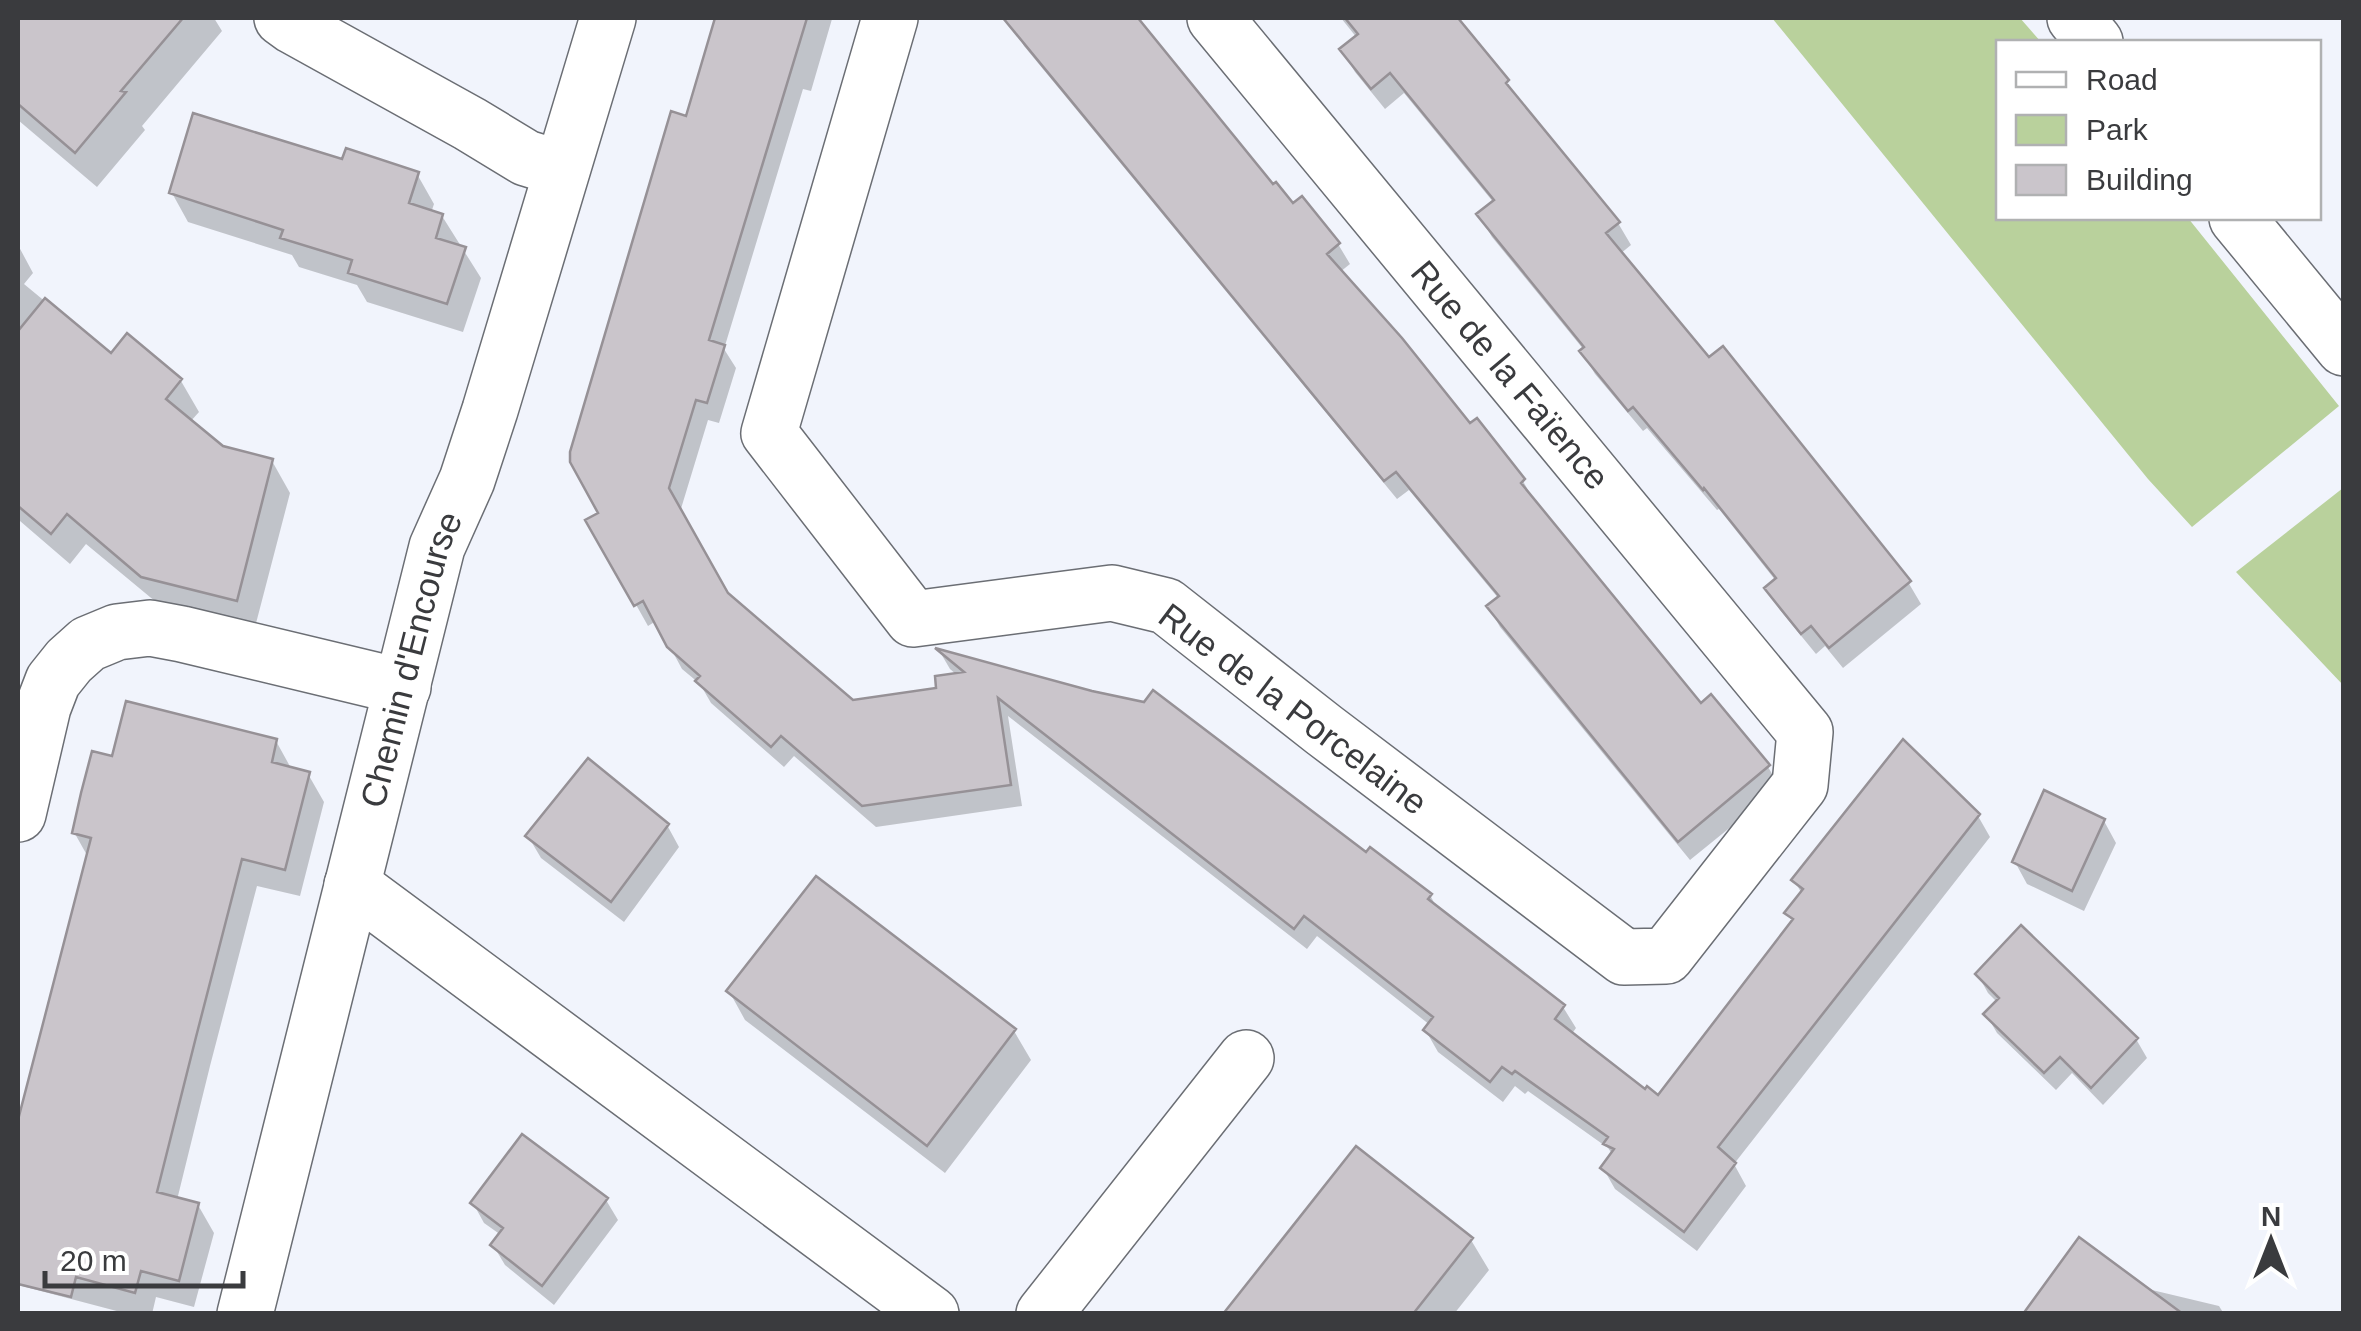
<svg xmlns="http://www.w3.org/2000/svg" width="2361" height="1331" font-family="Helvetica,sans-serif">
  <rect width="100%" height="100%" fill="#f1f4fc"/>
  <!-- green -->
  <path fill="#b9d19c" d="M1772,18h248l21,24h-43v176h190l151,188 -147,121 -44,-48z
    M2343,488v197l-107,-113z"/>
  <!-- shadow -->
  <path fill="#0003" d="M18,18h196l8,13 -80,95 3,4 -48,57 -79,-67z
    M718,18l114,1 -21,72 -8,-2 -79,260 12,19 -17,55 -11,-3 -28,92 47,84 125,107 87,-13 18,-15 -7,-6 -10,-17 427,204 63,39 8,15 125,97 13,21 -5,7 74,58 13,5 135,-175 -6,-10 15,-19 -8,-14 184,-64 12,21 -256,327 12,22 -49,65 -82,-62 -12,-21 10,-13 -5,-7 -80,-57 -3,3 -10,-8 -12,16 -65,-50 -12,-21 4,-6 -113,-89 -10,13 -299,-233 14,90 -146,21 -82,-71 -10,11 -73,-64 -11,-19 -18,-15 -26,-48 -8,5 -59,-105 12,-7 87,-395z
    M1020,18h115l138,170 65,56 12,20 -10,8 130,154 53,55 11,20 167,206 10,-9 57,69 12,20 -90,73 -190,-233 -11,-20 10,-8 -90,-109 -12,9 -373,-453 -11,-20 8,-7z
    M1341,18h114l52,64 11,20 100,121 13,22 -11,9 89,107 199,221 13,22 -78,64 -18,-22 -9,8 -36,-44 -13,-22 9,-7 -57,-72 -2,1 -70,-82 -4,3 -48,-57 -13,-22 2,-2 -92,-113 -13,-22 15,-12 -90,-110 -19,16 -30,-37 -13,-22 15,-12z
    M344,162l73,12 17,30 -3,9 11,3 39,62 -18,54 -96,-30 -10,-17 -58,-18 -7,-12 -104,-33 -16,-29z
    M18,245l15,28 -9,11 87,72 70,25 18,31 -9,10 32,26 50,13 18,32 -36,138 -92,-24 -76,-63 -16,20 -50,-43 -2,-4z
    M276,741l16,29 16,4 16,28 -24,94 -43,-10 -47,180 -33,134 21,5 16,28 -20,74 -38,-10 -4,17h-24l-110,-29v-155l70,-273 -14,-25 40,-73z
    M2104,821l12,22 -32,68 -57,-27 -12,-22z
    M667,825l12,22 -55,75 -83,-64 -13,-22z
    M1978,975l158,64 11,19 -44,47 -31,-32 -16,17 -59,-57 -11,-19 12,-11 -10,-10z
    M729,991l285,40 17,29 -86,113 -200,-153z
    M523,1137l83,63 12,20 -64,85 -49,-40 -12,-20 8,-10 -17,-12 -11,-20z
    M1471,1240l18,30 -35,44h-228z
    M2134,1281l18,9 67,16 5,8h-198z"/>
  <!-- building -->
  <path fill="#cac5cb" stroke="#969196" stroke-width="2.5" d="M18,18h165l-62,73 5,1 -51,61 -57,-49z
    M715,18h92l-98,322 16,5 -18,58 -11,-3 -27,88 59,105 125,107 83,-12 -1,-12 29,-4 -29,-24 157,43 52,11 9,-12 213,162 4,-5 62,47 -4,5 137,106 -10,14 90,70 2,-3 11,9 135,-176 -9,-6 19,-24 -12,-9 112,-141 77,75 -262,333 18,16 -52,69 -84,-64 14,-19 -11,-5 5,-7 -93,-66 -3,3 -10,-7 -12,15 -67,-52 10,-13 -129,-101 -10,13 -296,-231 13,87 -149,21 -81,-70 -10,11 -76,-66 5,-5 -33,-29 -24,-46 -9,5 -49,-86 13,-7 -28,-51v-10l101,-341 15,5z
    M1003,18h135l135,166 3,-2 17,21 9,-7 38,47 -13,11 75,84 68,85 7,-5 48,61 -4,4 180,220 10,-9 59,71 -92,77 -192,-236 13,-10 -103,-124 -12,9z
    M1345,18h113l51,62 -3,3 114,139 -14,11 103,124 14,-11 188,235 -82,67 -18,-22 -10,8 -37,-46 12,-10 -72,-90 -1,2 -70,-83 -5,4 -49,-60 5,-4 -108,-133 18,-14 -104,-127 -19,16 -32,-40 19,-15z
    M193,113l149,46 4,-11 73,24 -10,31 34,11 -7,24 30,9 -19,57 -99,-31 4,-13 -72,-22 3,-8 -114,-37z
    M45,298l66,55 16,-20 55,46 -16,20 57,47 50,13 -36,142 -96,-24 -74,-63 -16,20 -33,-28v-175z
    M126,701l151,38 -5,23 38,10 -25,98 -43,-11 -46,178 -39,155 42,11 -20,78 -38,-10 -6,22 -59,-16 -5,20 -53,-13v-164l73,-282 -19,-5 9,-40 11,-42 20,5z
    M588,758l81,66 -58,78 -86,-66z
    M2044,790l61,29 -33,72 -60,-29z
    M816,876l200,153 -89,117 -201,-155z
    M2021,925l117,113 -47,50 -31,-31 -16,16 -61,-59 16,-16 -24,-24z
    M522,1134l86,64 -66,88 -52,-41 13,-17 -33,-25z
    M1356,1146l117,92 -60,76h-190z
    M2079,1237l104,77h-160z"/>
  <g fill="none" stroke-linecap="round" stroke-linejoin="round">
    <defs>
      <g id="minor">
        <path d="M282,18l11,8 177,98 56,34 36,11"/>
        <path d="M890,18l-121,415 144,186 199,-26 54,13 158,124 300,227 42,-1 134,-171 5,-53 -590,-714"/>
        <path d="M2075,18l20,24"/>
        <path d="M2237,218l107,130"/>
        <path d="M18,814l25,-107 10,-26 16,-20 19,-17 29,-12 33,-4 32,6 221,53"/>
        <path d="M352,885l579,429"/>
        <path id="s1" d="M245,1314l192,-767 30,-67 23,-70 118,-392"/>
        <path d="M1044,1314l202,-256"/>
      </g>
    </defs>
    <!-- minor casing -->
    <use href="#minor" stroke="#6b6e74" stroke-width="58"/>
    <!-- minor -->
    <use href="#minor" stroke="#fff" stroke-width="55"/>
  </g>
  <g text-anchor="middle" stroke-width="8" stroke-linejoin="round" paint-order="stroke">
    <!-- street labels -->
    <g font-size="35" fill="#3a3b3e" stroke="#fff">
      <text transform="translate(1510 375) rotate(50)" y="12">Rue de la Faïence</text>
      <text dy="12" stroke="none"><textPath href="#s1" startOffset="675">Chemin d'Encourse</textPath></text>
      <text transform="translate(1293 709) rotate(37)" y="12">Rue de la Porcelaine</text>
    </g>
  </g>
  <!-- border -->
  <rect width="2361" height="1331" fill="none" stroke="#3a3b3e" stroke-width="40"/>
  <!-- legend -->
  <rect x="1996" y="40" width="325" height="180" fill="#ffffff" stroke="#b0b1b2" stroke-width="2.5"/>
  <rect x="2016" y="72" width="50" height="15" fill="#ffffff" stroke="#b0b1b2" stroke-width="2.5"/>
  <text x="2086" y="90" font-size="30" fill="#3a3b3e">Road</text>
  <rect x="2016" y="115" width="50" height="30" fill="#b9d19c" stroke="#b0b1b2" stroke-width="2.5"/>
  <text x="2086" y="140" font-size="30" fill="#3a3b3e">Park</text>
  <rect x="2016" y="165" width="50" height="30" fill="#cac5cb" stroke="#b0b1b2" stroke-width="2.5"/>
  <text x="2086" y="190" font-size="30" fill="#3a3b3e">Building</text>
  <!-- north arrow -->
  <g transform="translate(2271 1241)" stroke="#ffffff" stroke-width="8" paint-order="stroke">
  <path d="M0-8L18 38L0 25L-18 38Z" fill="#3a3b3e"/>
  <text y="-15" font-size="28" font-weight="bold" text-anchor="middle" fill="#3a3b3e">N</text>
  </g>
  <!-- scale -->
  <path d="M45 1271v15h198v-15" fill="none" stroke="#3a3b3e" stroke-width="5"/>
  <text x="60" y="1271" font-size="30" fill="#3a3b3e" stroke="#ffffff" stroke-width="8" paint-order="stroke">20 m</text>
</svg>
